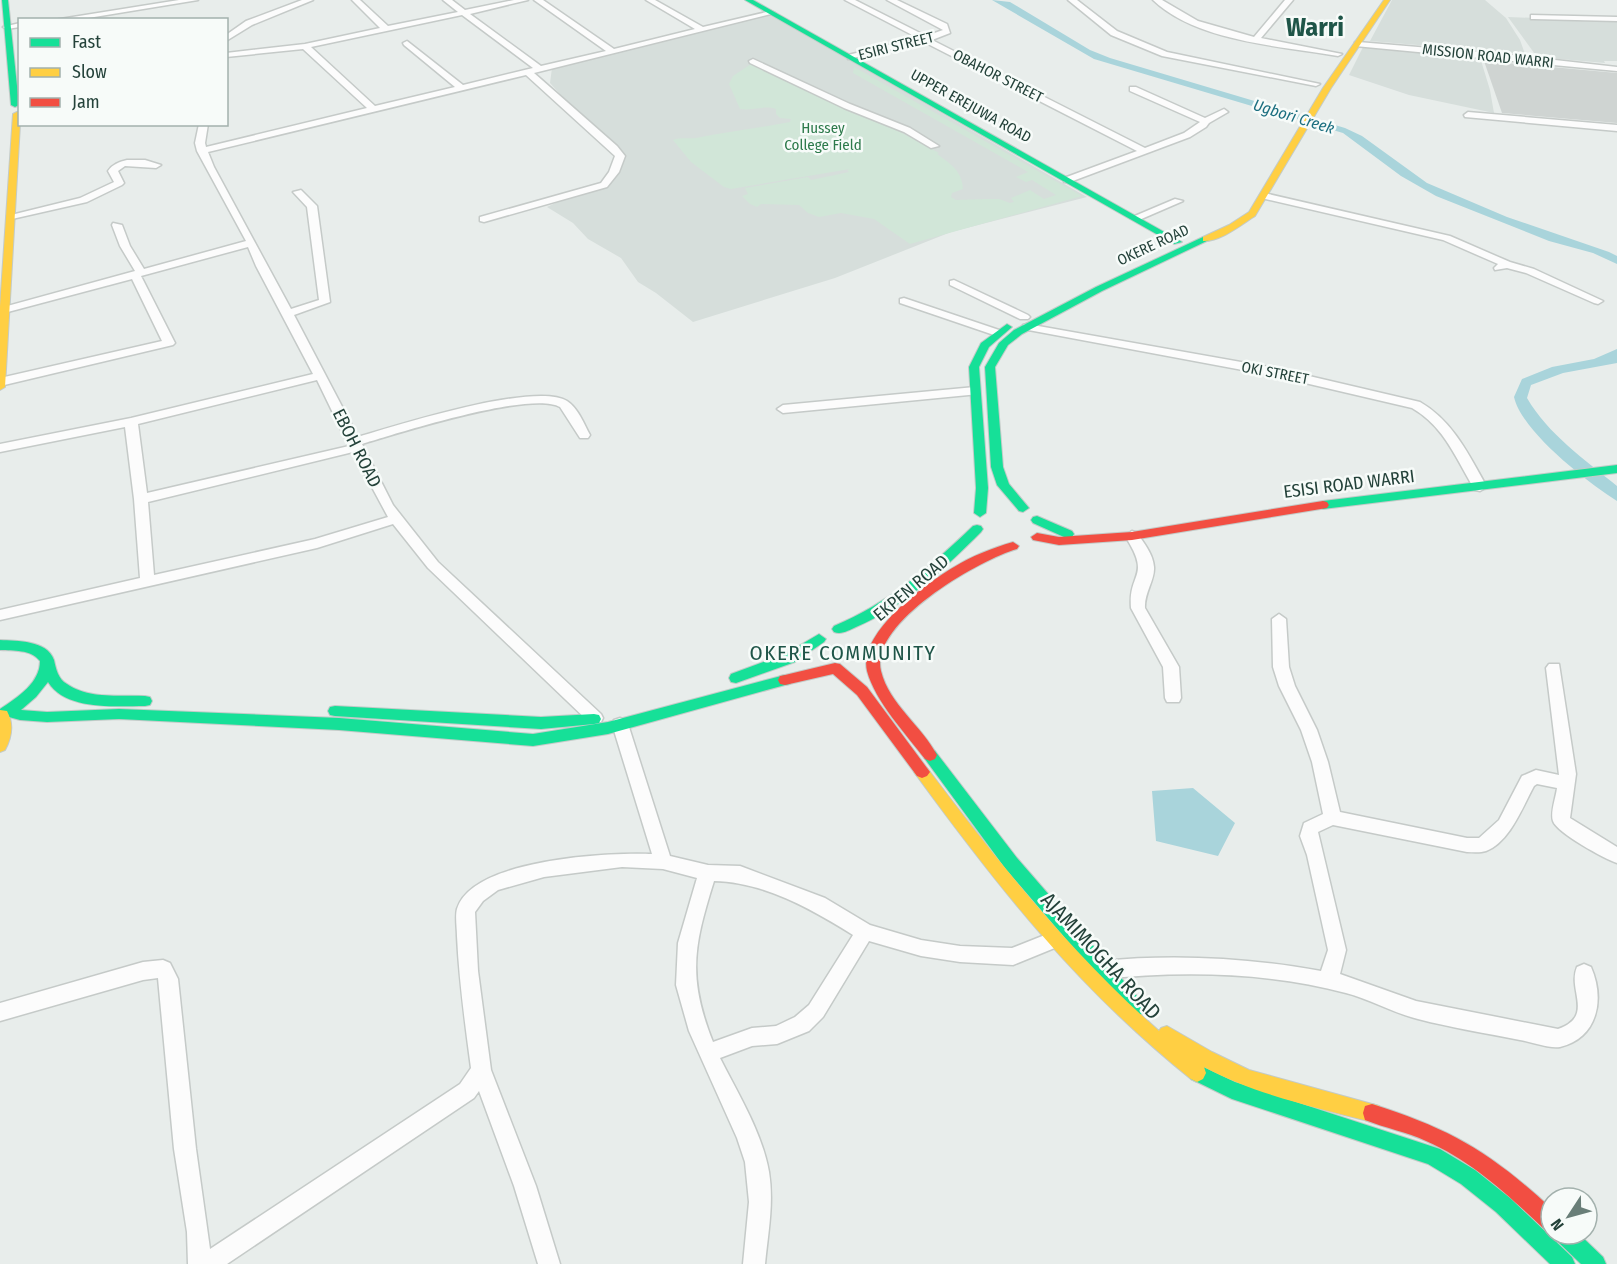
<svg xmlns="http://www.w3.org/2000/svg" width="1617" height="1264" font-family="'Fira Sans Condensed',sans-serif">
  <rect width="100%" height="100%" fill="#e8edeb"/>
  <!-- built -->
  <path fill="#d6dedb" d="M1392,0h93l21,18 14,22 5,14 -155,-13z
    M772,14l72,43 243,140 -136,35 -116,46 -142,44 -37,-29 -18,-11 -17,-24 -33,-19 -15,-16 -26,-16 19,-9 42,-11 13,-26 -71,-78 2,-15z
    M1508,17l109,4v40h-13l1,2 -68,-6z
    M1364,45l115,9 11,36 4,23 -85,-18 -60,-20z"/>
  <!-- green -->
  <path fill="#d1e6d8" d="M754,62l66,32 32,19 28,8 59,32 -2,1c14,10 25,17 26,35l-11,4 -1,4 5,3 30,-1h13l11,4 4,-1 -3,-4 19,-8 14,9 12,-4 -24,-15 -6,2 -10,-5 12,-5 -175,-99 1,-6 228,129 -172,48 -36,-25 -33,-6 -22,4 -11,-4 -9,-8 -38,-1 -4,3 -7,-3 -8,-8 6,-2 -3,-6 63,-11 3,3 38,-8 -2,-2 3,-1 -119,20 -7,-2 -33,-25 -18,-22c8,-3 15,-1 23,-2 31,-6 62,-10 94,-16l1,-3 -11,-1 -4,-4v-5c-13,-4 -23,2 -36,0l-11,-25 4,-8z"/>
  <!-- water -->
  <path fill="#a9d4db" d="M992,0l18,2 80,48 20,8 235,70 17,8 65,47 80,34 102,35 8,4v8l-24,-11 -44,-12 -113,-45 -35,-20 -58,-43 -249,-74z
    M1617,349v14l-54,10 -32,12 -4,13c21,36 58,62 90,88v15c-30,-19 -95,-69 -103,-104l8,-18 30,-12 42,-8z
    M1193,788l42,35 -17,33 -62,-15 -4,-50z"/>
  <!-- building -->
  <path fill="#cfd4d2" d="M1484,61l133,12v50l-115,-10z"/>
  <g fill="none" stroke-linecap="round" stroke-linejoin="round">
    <defs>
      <path id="street" d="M179,0h19l-122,20h-22z
        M302,0h11l-61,25 -26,16v-6l20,-14z
        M352,0h8l28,26 70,-14 -15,-12h9l13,10 49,-10h14l-58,14 71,52 65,-15 -72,-51h9l71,49 81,-20 -49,-29h9l48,27 68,-16 4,2 -241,60 83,73 8,10 -6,16 -12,15 -123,35 -4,-1v-4l121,-34 8,-11 6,-16 -89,-81 -318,77 6,15 77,142 28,-9 -12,-93 -14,-15 8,-2 16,16 13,96 -36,13 64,122c37,-11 178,-56 209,-36 11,7 17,23 23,34l-2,3h-8l-20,-31c-28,-17 -165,27 -198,37l31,61 45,57 163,152 2,4 -2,4h-12l-161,-154 -35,-44 -76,24 -317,72v-10l140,-32 -6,-79 -9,-72 -125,25v-8l131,-26 182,-44 -57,-108 -8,-19 -107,29 34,67 -2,2 -173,41v-8l162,-37 -30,-62 -128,34 -4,-1v-4l135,-37 -15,-25 -8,-21 1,-2 9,2 8,21 14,23 102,-28 -49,-90 -2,-8 4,-19h9l-3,19 1,4 161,-39 -64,-59 -77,8v-4l79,-9 75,-16zM462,15l71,53 -70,17 -56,-44 -4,2 1,2 51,42 -80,19 -64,-59zM317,380l32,66 -202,47 -9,-69zM353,452l35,65 -73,22 -161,36 -6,-73z
        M845,0h10l71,36 17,-6 -56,-30h10l50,24 3,9 -18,7 213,108 39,-15 16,-11 -70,-31v-4h6l69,31 19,-9 4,3 -19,11 -3,4 -16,10 -120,45h-6v-4l73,-27 -213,-109 -76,17v-4l70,-17z
        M1068,0h9l40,31 50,21 153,32 -4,2 -154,-30 -51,-21z
        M1153,0h9l36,21 56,16 31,-37h8l-32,38 81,16 -4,2c-57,-10 -141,-14 -185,-56z
        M1531,15l86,2v4l-83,-2h-3z
        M20,23v4l-13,2 -4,-2z
        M1358,42l144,12 115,13v4l-262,-25v-4z
        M753,59l97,45 60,24 29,18 -8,2 -27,-16 -60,-24 -94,-45 -1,-2z
        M1468,112l149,13v6l-152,-14 -1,-2z
        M127,160h18l16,5 -5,3 -31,-2 -7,5 6,12 -2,2 -35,17 -75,17 -5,-3 73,-18 34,-16 -6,-11c5,-7 11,-9 19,-11z
        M1264,193l186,43 60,26 24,7 69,32 -5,3 -4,-1 -68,-30 -19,-5 -12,2 -1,-2 4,-4 -55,-24 -182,-42v-4z
        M1175,199l8,2 -44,19 -9,-2z
        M954,280l74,35 2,2 -2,2h-8l-70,-34v-4z
        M904,298l98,33 2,2 -6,3 -4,-1 -94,-32v-4z
        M1027,324l248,44 145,34c33,19 49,53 67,85l-7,4 -5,-1c-19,-31 -30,-63 -63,-82l-137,-32 -252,-47v-4z
        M975,387l4,1v6l-196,19 -6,-4 6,-4z
        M1132,531l5,2c7,10 16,21 17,34 1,13 -10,26 -9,41l34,59 2,31 -2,4h-12l-2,-4 -2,-31 -32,-59c-3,-37 21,-30 -6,-72z
        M1279,614l7,5 3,48 6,19 22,44 11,32 12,50 127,26h12l20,-18 23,-44 14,-6 23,5 -13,-107 3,-4h10l17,110 -6,44 47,29v16c-12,-4 -60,-30 -64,-42 -3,-8 3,-24 4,-33l-20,-4 -3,2c-11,20 -24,56 -48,65 -6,2 -13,1 -19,1l-134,-27 -15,7 28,118 -6,24 76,27 142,28c37,-13 9,-39 19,-62l7,-3 7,3c14,32 7,71 -31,80 -11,2 -28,-5 -40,-7 -34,-7 -68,-12 -102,-21 -25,-6 -48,-20 -72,-26 -78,-21 -165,-22 -244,-14l-7,-3 -3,-6 3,-6 7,-3c73,-7 147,-3 219,10l7,-21 -21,-95 -7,-19 4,-13 19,-9 -11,-52 -11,-32 -22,-44 -6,-19 -1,-48z
        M620,718l6,2 2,4 42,132 38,9 32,1 85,32 45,27 51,15 39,6 52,2 43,-17 7,2 2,6 -2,6 -49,20 -53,-3 -39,-6 -52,-15 -46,76 -14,14 -32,13 -25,2 -32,12c18,36 42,74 49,114 5,31 -1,61 -4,92h-22l6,-62 -4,-40 -8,-24 -48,-107 -13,-46 2,-42 19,-65 -34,-9 -41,-2 -78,10 -46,13 -15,11 -8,11 3,59 13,99 45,116 24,78h-22l-24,-78 -35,-95 -5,7 -247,166h-39l-1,-32 -13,-83 -16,-171 -15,2 -143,41v-18l143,-41 20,-2 7,3 8,16 18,170 14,100 250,-165 11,-16c-6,-44 -12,-88 -14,-132 0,-8 -2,-20 0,-27 15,-50 152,-57 195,-55l-40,-130 2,-4zM714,881c50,1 97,28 139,54l-44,70 -14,12 -19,9 -24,2 -39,14c-26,-65 -19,-97 1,-161z"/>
      <path id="fast" d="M2,0h6l11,105 -4,2 -4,-2z
        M745,0h8l429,242 -8,2z
        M1203,237l8,2 -109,52 -80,43 -14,11 -13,22 8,100 6,17 20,24 -6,4 -4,-1 -22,-26 -6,-18 -6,-100 14,-24 15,-13 82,-43z
        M1007,324l5,3 -23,20 -10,20 9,121 -2,25 -6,4 -6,-4 2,-25 -7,-121 12,-24z
        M1617,465v8l-294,36 -6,-4 6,-4z
        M1037,516l35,15 2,3 -2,3h-8l-31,-14 -2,-3 2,-3z
        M977,525l4,1 2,3 -2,3c-37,37 -76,74 -125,95 -7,3 -14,8 -22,5l-2,-3 2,-3c55,-23 96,-59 139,-100z
        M819,634l7,5 -2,3 -29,20 -59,21 -5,-1 -2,-4 2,-4 54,-20z
        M0,640c17,1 47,0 54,20 2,9 4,19 13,24 21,15 53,11 78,12l5,1 2,4 -2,4 -5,1c-29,0 -79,5 -97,-24l-12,15 -15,13 26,2 72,-3 220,9 194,16 75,-12 177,-47 5,1 2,4 -2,4 -5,1 -177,49 -75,12 -194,-16 -220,-11 -72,3 -27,-2 -11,-3 -8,3 -1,-11c18,-12 40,-26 40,-48 -10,-12 -26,-10 -40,-11z
        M335,706l206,11 53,-3 5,1 2,4 -2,4 -5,1 -53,5 -206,-13 -5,-1 -2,-4 2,-4z
        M930,749l5,2 82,107 125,144 3,6 -3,6 -6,2 -6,-2 -125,-146 -80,-109 -2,-4 2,-4z
        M1197,1064l38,18 205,67 35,21 35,28 62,59 3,7h-25l-54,-52 -35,-28 -33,-20 -196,-65 -41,-20 -3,-6 3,-6z
        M1554,1234h25l24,23 3,7h-25l-24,-23z"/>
      <path id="slow" d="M1384,0h6l-59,88 -76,128c-14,9 -35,26 -52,25v-4l26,-12 20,-13 74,-124z
        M17,112h3v12l-15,263 -5,3v-83l13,-193z
        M0,710l7,1c7,13 5,26 -2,39l-5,2z
        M922,766l5,2c71,94 144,185 232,263l2,-3 6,-2 45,26 37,18 123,34 7,2 2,7 -2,7 -7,2c-57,-15 -116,-27 -168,-55l2,6 -3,6 -6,3 -6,-3c-112,-90 -190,-188 -274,-303l-3,-4 3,-4z"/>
      <path id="jam" d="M1323,501l4,1 2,3 -2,3 -195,32 -73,5 -26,-5 -2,-3 6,-4 22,4 73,-5z
        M1013,542l6,4 -2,3c-38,11 -148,74 -136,122 8,33 41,55 56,84l-2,4 -5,2 -5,-2c-19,-25 -50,-58 -58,-88 -9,-38 58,-87 87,-104 18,-11 38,-19 59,-25z
        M835,663l5,1 27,23 60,81 3,4 -3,4 -5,2 -5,-2 -60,-81 -24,-21 -48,11 -5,-1 -2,-4 2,-4 5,-1z
        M1372,1104c79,25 118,48 179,104v24l-7,-3c-36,-34 -72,-68 -118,-88 -19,-9 -41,-13 -61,-21l-2,-7 2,-7z"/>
    </defs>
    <!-- street casing -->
    <use href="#street" stroke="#c5cac8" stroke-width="3"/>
    <!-- fast casing -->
    <use href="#fast" stroke="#c3cbc8" stroke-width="2"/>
    <!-- slow casing -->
    <use href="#slow" stroke="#c3cbc8" stroke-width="2"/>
    <!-- jam casing -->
    <use href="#jam" stroke="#c3cbc8" stroke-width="2"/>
    <!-- street -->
    <use href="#street" fill="#fcfcfc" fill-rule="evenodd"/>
    <!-- fast -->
    <use href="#fast" fill="#16e098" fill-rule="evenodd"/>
    <!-- slow -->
    <use href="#slow" fill="#ffcf43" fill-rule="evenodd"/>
    <!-- jam -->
    <use href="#jam" fill="#f24e42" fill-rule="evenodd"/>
  </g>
  <g text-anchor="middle" stroke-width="5" stroke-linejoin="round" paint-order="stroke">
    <!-- far-street labels -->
    <g font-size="15" fill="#24423a" stroke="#f7fbf9">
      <text transform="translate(896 46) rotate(-14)" y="5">ESIRI STREET</text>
      <text transform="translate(1488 56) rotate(6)" y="5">MISSION ROAD WARRI</text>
      <text transform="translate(998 76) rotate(27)" y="5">OBAHOR STREET</text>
      <text transform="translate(971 106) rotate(29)" y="5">UPPER EREJUWA ROAD</text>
      <text transform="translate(1153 245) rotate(-25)" y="5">OKERE ROAD</text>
      <text transform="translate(1275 373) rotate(11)" y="5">OKI STREET</text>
    </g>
    <!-- far-park labels -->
    <g font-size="15" fill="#2d7a4b" stroke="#f7fbf9">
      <text x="823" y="133">Hussey<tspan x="823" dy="17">College Field</tspan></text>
    </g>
    <!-- far-water labels -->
    <g font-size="16" font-style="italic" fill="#1c6f80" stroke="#f7fbf9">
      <text transform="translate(1294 116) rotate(17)" y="6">Ugbori Creek</text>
    </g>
    <!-- street labels -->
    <g font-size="18" fill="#24423a" stroke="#f7fbf9">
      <text transform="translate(357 448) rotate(63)" y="6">EBOH ROAD</text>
      <text transform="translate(1349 484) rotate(-7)" y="6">ESISI ROAD WARRI</text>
      <text transform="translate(911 588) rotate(-40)" y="6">EKPEN ROAD</text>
    </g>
    <!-- quarter labels -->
    <g font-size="21" letter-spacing="1.5" fill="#1f5548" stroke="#f7fbf9">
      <text x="843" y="660">OKERE COMMUNITY</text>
    </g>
    <!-- near-street labels -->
    <g font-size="21" fill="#24423a" stroke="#f7fbf9">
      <text transform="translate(1101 956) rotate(47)" y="7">AJAMIMOGHA ROAD</text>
    </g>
    <!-- far-town labels -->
    <g font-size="26" font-weight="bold" fill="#1f5548" stroke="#f7fbf9">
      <text x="1315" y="36">Warri</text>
    </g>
  </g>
  <!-- legend -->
  <rect x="18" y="18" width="210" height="108" fill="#f7fbf9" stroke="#a3b1ad" stroke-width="1.5"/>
  <rect x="30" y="38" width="30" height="9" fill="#16e098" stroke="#a3b1ad" stroke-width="1.5"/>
  <text x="72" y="48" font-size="18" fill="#24423a">Fast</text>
  <rect x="30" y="68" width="30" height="9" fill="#ffcf43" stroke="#a3b1ad" stroke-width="1.5"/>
  <text x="72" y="78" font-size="18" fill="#24423a">Slow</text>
  <rect x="30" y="98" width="30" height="9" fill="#f24e42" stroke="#a3b1ad" stroke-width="1.5"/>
  <text x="72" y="108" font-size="18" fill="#24423a">Jam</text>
  <!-- north arrow -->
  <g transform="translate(1569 1216) rotate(234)"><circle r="28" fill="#f7fbf9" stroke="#a3b1ad" stroke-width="1.5"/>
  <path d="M0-4.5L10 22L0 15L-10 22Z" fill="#697e78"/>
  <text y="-9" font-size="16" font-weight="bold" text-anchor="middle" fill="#24423a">N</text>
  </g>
</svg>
